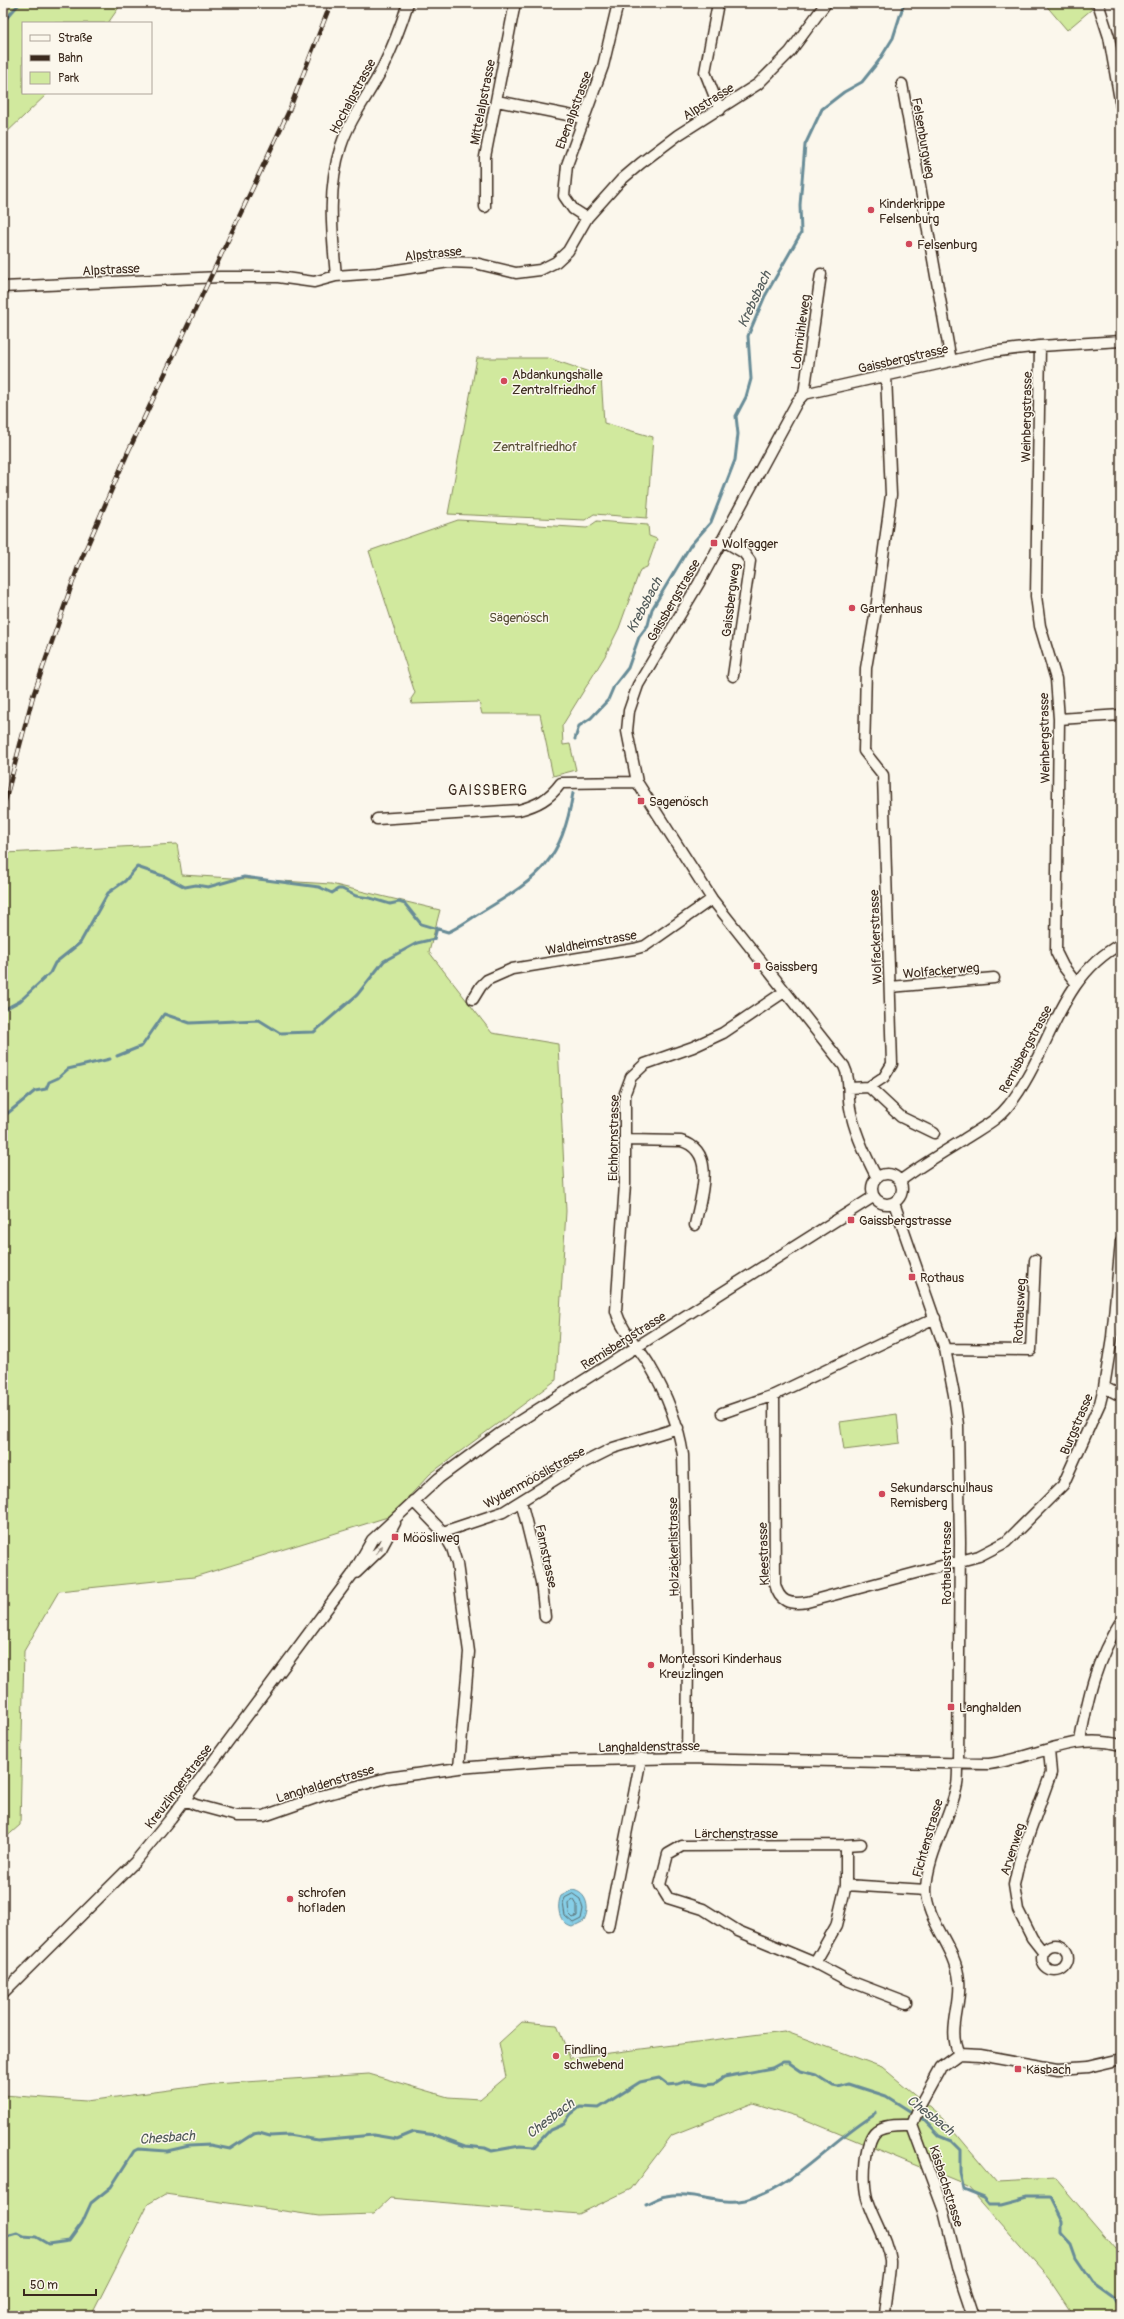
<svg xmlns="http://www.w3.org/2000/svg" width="1124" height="2319" font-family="Pangolin,sans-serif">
  <rect width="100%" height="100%" fill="#fbf7ec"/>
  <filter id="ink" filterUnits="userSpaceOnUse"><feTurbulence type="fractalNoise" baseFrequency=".025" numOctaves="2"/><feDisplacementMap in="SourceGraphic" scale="8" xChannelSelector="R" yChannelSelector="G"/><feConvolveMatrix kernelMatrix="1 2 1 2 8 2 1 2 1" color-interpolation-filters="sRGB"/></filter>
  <g filter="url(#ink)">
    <!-- green -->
    <path fill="#d1e99e" stroke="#868a5e" d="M3,3h119l-14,20h-85v70h25l-45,43z
      M1044,3h43l5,6 -25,21z
      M477,358h71l53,18 3,47 49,14 -6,81 -53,-4 -9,6 -137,-6z
      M458,520l129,8 10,-7 51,4 1,11 8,3 -10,28 -7,3 -21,58 -14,28 -43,70 1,19 7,-1 6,26 -23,6 -13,-62h-58l-3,-12 -67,2 -1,-5 4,-6 -46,-142z
      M177,844l5,31 149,9 109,26 -11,42 63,81 66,11 8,167 -10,169 -126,94 -39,42 -197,61 -135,14 -35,60 -4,174 -17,15v-975l3,-12z
      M897,1414l3,29 -56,7 -4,-28z
      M522,2022l35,3 13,33 214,-27 98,36 62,52 53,63 59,-3 65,76v61h-47l-24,-36 -82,-93 -169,-70 -46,-14 -81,32 -41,54 -52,25 -189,-16 -17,16 -54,2 -154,-22 -17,10 -57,112h-88v-221l83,6 129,-17 154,-10 79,23 32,2 26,-22 -7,-34z"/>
    <!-- water -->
    <path fill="#86cee7" stroke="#688c97" d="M572,1890c16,2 18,20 12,31l-12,6c-13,-3 -16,-21 -11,-31z"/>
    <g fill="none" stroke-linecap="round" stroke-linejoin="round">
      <!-- shore -->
      <path stroke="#596c6e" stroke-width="1" d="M573,1894l7,5 3,10 -2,10 -8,4 -8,-7 -2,-13 2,-5z
        M574,1900l3,5v11l-4,2 -4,-4 -1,-10z"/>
      <!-- stream -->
      <path stroke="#688c97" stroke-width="3" d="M3,22l17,-19
        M575,739l4,-13 12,-8 17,-18 6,-14 14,-18 11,-31 9,-12 4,-16 38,-63 21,-24 24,-62 3,-26 -2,-18 10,-19 5,-18 -3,-43 17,-40 36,-63 -1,-28 5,-60 17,-36 22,-17 18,-10 16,-20 15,-24 11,-35
        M3,1010l17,-9 30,-28 5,-10 25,-20 28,-50 17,-12 12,-14 29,10 19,10 11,-2 12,2 36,-10 75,10 13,6 6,-4h4l14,7 14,2 20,6 9,-2 6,2 16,20 27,8c11,-4 26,-16 37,-22 55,-33 77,-50 88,-117
        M117,1056l25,-10 22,-32 26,9 69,-3 21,13 34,-1 43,-37 27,-34 33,-18 17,-4 3,-11
        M3,1117l32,-26 11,-2 3,-7 9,-4 10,-9 42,-10
        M646,2204c7,-3 13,-7 20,-8 26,-6 53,10 79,4 51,-13 86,-61 131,-87
        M3,2237l14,-4 6,3 13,1 12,7 21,-3 13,-18 9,-20 20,-16 23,-36 4,-2 29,2 22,-5 21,-1 20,4 23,-15 6,-1 11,3 18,-1 30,5 55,-5 24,4 17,-7 21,3 30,11 20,2 7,3 28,-5 14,1 16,-17 14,-6 7,-10 9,-7 19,1 41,-26 19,-4 9,7 10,-1 9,-3 20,3 8,-1 9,-6 48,-9 11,-6h5l13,9 15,4 17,11 5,1 11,-3 37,12 38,24 15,16 12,5 9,9v23l4,17 20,8 5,6h12l27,-7h21l12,24v11l10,11 5,14 17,25 21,15 7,12"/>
      <defs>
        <path id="minor" d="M718,3l-13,69 15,38
          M1098,3l11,34 12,69
          M902,84l49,277
          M497,101l86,17
          M485,207v-50l30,-154
          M587,218l-14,-9 -9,-13 3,-31 36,-99 15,-63
          M336,276c-4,-44 -9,-88 5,-130 9,-28 27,-50 40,-75 11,-22 20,-45 27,-68
          M3,287l217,-10h58l36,5 22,-6 41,-3 72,-11 26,1 41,10 24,-3 16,-8 12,-11 19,-33 34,-38 20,-17 37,-28 80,-51 32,-32 36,-49
          M1040,346l-4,250 4,30 16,53 3,40 -3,233 7,14 13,17
          M804,394l17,-120
          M722,540l22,13 6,8 -17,115
          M1059,719l62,-4
          M377,819l142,-9c19,-5 30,-11 42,-27l76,-1
          M890,987l104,-9
          M473,999l8,-13 6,-6 25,-11 122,-20 11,-3 67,-47
          M869,1087l15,-10 8,-13 -9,-289 -19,-24 1,-38 1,-45 10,-58 15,-115 -5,-120
          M849,1088l20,-1 32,30 33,16
          M627,1140l54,1c37,10 19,58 14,84
          M872 1189a15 15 0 1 1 30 0a15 15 0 1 1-30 0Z
          M877,1178c-11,-21 -23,-46 -27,-70 -3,-15 1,-28 -6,-42l-132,-167 -75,-117 -10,-51 2,-20 9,-26 61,-102 98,-181 7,-8 187,-42 49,-6 81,-5
          M900,1181c20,-15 42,-28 63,-41 16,-11 34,-19 46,-35 41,-51 49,-128 112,-161
          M894,1203l51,146 9,46 4,30 2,117 -2,222c0,7 0,15 -1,21 -7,35 -30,69 -31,105 0,31 30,57 33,90 3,25 -12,51 0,74
          M945,1349l86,1 4,-90
          M1104,1387l17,9
          M774,1395l1,189c4,18 15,21 32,18l172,-46 27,-14 57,-57 37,-82 4,-16 8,-50 9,-96
          M722,1413l52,-18 161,-77
          M413,1501l30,31 9,16 5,16 12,88 -10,116
          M521,1501l20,81 4,35
          M443,1532l60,-20 74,-46 36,-18 65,-20
          M356,1573l25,-24 14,-26
          M1080,1741c8,-45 16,-81 41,-120
          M687,1758l1,-101 -5,-202c-5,-32 -17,-62 -33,-89 -11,-19 -28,-34 -34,-55l9,-127v-91l6,-16 14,-13 48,-17 30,-14 61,-41
          M184,1800l12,5 41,11h27l57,-20 66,-18 72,-10 89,-7 139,-3 302,6c46,-6 84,-32 132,-19
          M846,1845l15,-1
          M608,1927l33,-169
          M1042 1958a13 13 0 1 1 26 0a13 13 0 1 1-26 0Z
          M1043,1952l-11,-14 -14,-28 -4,-25 5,-23 32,-89 -2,-24
          M815,1963l21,-37 10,-41
          M3,1993l132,-131 36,-44 181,-243 20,-35 67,-62 60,-44 374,-237
          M907,2003l-60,-23 -32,-17 -77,-32 -35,-22 -35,-11 -8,-13 8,-31 14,-8 164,-1v40l80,5
          M959,2054l-18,13 -22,40 -7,18 32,86 15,60 15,45
          M959,2054l21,1 78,14 29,-2 34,-8
          M884,2316c0,-15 7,-43 6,-55 -3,-23 -17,-42 -23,-63 -4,-16 -4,-62 12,-69 10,-5 23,-4 33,-4"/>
      </defs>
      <!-- minor casing -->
      <use href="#minor" stroke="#3b2a1e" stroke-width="13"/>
      <!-- minor -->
      <use href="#minor" stroke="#fbf7ec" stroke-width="10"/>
      <defs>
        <path id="rail" d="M3,809l30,-113 45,-129 50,-115 160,-339 43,-110"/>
      </defs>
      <!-- rail casing -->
      <use href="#rail" stroke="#3b2a1e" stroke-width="4.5"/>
      <!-- rail -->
      <use href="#rail" stroke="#fbf7ec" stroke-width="3" stroke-dasharray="9" stroke-linecap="butt"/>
    </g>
    <!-- one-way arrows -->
    <defs><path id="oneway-solid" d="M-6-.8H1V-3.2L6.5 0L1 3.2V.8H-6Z"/></defs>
    <use fill="#9b9085" href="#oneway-solid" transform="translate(379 1550) rotate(-52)"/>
  </g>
  <!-- markers -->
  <g fill="#d1495b" stroke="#fbf7ec" stroke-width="1.5">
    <circle cx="871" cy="210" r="4"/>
    <circle cx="909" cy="244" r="4"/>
    <circle cx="504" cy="381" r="4"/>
    <rect x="710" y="539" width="8" height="8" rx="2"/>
    <circle cx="852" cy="608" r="4"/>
    <rect x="637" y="797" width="8" height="8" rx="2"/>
    <rect x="753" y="962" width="8" height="8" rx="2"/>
    <rect x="847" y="1216" width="8" height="8" rx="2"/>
    <rect x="908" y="1273" width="8" height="8" rx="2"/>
    <circle cx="882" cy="1494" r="4"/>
    <rect x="391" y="1533" width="8" height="8" rx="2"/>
    <circle cx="651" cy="1665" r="4"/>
    <rect x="947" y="1703" width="8" height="8" rx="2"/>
    <circle cx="290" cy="1899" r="4"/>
    <circle cx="556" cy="2056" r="4"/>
    <rect x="1014" y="2065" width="8" height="8" rx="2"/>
  </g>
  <g text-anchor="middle" stroke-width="3" stroke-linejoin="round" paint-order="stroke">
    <!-- street labels -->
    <g font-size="13" fill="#3b2a1e" stroke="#fbf7ec">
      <text transform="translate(352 96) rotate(-62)" y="5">Hochalpstrasse</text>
      <text transform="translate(708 101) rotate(-32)" y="5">Alpstrasse</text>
      <text transform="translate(482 102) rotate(-79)" y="5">Mittelalpstrasse</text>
      <text transform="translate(573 110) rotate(-70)" y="5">Ebenalpstrasse</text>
      <text transform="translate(924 138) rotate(80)" y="5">Felsenburgweg</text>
      <text transform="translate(433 253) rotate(-6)" y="5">Alpstrasse</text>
      <text transform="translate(111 269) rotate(-3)" y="5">Alpstrasse</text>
      <text transform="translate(800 332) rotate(-82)" y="5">Lohmühleweg</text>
      <text transform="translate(903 358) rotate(-13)" y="5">Gaissbergstrasse</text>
      <text transform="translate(1026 417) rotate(-89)" y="5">Weinbergstrasse</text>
      <text transform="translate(673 600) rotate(-60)" y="5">Gaissbergstrasse</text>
      <text transform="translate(730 600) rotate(-83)" y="5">Gaissbergweg</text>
      <text transform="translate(1044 738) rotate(-91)" y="5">Weinbergstrasse</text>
      <text transform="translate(875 937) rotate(-92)" y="5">Wolfackerstrasse</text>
      <text transform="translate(591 942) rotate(-10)" y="5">Waldheimstrasse</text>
      <text transform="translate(941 970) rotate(-5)" y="5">Wolfackerweg</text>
      <text transform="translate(1025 1049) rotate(-62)" y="5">Remisbergstrasse</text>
      <text transform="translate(613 1138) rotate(-89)" y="5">Eichhornstrasse</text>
      <text transform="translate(1019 1311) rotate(-87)" y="5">Rothausweg</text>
      <text transform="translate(623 1340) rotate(-32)" y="5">Remisbergstrasse</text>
      <text transform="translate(1076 1424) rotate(-67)" y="5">Burgstrasse</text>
      <text transform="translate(534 1477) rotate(-29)" y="5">Wydenmööslistrasse</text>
      <text transform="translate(673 1547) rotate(-91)" y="5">Holzäckerlistrasse</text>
      <text transform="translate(763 1554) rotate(-92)" y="5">Kleestrasse</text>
      <text transform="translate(547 1556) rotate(78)" y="5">Farnstrasse</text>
      <text transform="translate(946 1563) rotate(-90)" y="5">Rothausstrasse</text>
      <text transform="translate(649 1746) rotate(-1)" y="5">Langhaldenstrasse</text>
      <text transform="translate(325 1783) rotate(-17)" y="5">Langhaldenstrasse</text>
      <text transform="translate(178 1786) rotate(-53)" y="5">Kreuzlingerstrasse</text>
      <text x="736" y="1838">Lärchenstrasse</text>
      <text transform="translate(927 1838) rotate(-74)" y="5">Fichtenstrasse</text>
      <text transform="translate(1012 1849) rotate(-72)" y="5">Arvenweg</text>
      <text transform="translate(947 2186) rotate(72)" y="5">Käsbachstrasse</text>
    </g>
    <!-- poi labels -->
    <g font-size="13" fill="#3b2a1e" stroke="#fbf7ec" text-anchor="start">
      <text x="879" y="208">Kinderkrippe<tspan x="879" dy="15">Felsenburg</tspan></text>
      <text x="917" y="249">Felsenburg</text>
      <text x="512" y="379">Abdankungshalle<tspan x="512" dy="15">Zentralfriedhof</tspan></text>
      <text x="722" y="548">Wolfagger</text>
      <text x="860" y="613">Gartenhaus</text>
      <text x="649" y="806">Sagenösch</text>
      <text x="765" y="971">Gaissberg</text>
      <text x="859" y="1225">Gaissbergstrasse</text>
      <text x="920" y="1282">Rothaus</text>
      <text x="890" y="1492">Sekundarschulhaus<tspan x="890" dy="15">Remisberg</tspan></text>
      <text x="403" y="1542">Möösliweg</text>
      <text x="659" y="1663">Montessori Kinderhaus<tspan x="659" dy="15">Kreuzlingen</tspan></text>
      <text x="959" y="1712">Langhalden</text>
      <text x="298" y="1897">schrofen<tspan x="298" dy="15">hofladen</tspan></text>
      <text x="564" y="2054">Findling<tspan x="564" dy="15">schwebend</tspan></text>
      <text x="1026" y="2074">Käsbach</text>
    </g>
    <!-- park labels -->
    <g font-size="13" fill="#595038" stroke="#fbf7ec">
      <text x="535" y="451">Zentralfriedhof</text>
      <text x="519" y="622">Sägenösch</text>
    </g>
    <!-- water labels -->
    <g font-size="14" font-style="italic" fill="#525b5a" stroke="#fbf7ec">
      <text transform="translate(754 299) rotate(-65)" y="5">Krebsbach</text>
      <text transform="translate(644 605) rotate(-62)" y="5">Krebsbach</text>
      <text transform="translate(931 2115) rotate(38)" y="5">Chesbach</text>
      <text transform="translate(550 2118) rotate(-37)" y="5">Chesbach</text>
      <text transform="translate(167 2137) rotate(-4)" y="5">Chesbach</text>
    </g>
    <!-- neighbourhood labels -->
    <g font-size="14" letter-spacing="1" fill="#3b2a1e" stroke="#fbf7ec">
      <text x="488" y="795">GAISSBERG</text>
    </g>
  </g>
  <!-- margin -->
  <rect width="1124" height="2319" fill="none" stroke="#fbf7ec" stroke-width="16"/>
  <rect x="8" y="8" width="1108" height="2303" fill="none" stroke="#3b2a1e" stroke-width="1.5" filter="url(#ink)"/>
  <!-- legend -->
  <rect x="22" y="22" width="130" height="72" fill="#fbf7ec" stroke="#aea59a"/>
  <rect x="30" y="35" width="20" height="6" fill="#fbf7ec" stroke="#aea59a"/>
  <text x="58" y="42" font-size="12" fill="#3b2a1e">Straße</text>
  <rect x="30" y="55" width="20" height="6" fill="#3b2a1e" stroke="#aea59a"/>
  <text x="58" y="62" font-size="12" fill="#3b2a1e">Bahn</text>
  <rect x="30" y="72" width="20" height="12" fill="#d1e99e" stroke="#aea59a"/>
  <text x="58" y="82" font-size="12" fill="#3b2a1e">Park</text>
  <!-- scale -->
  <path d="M24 2289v6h72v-6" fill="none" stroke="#3b2a1e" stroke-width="2"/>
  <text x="30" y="2289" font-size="12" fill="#3b2a1e" stroke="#fbf7ec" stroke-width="3" paint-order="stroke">50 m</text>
</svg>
